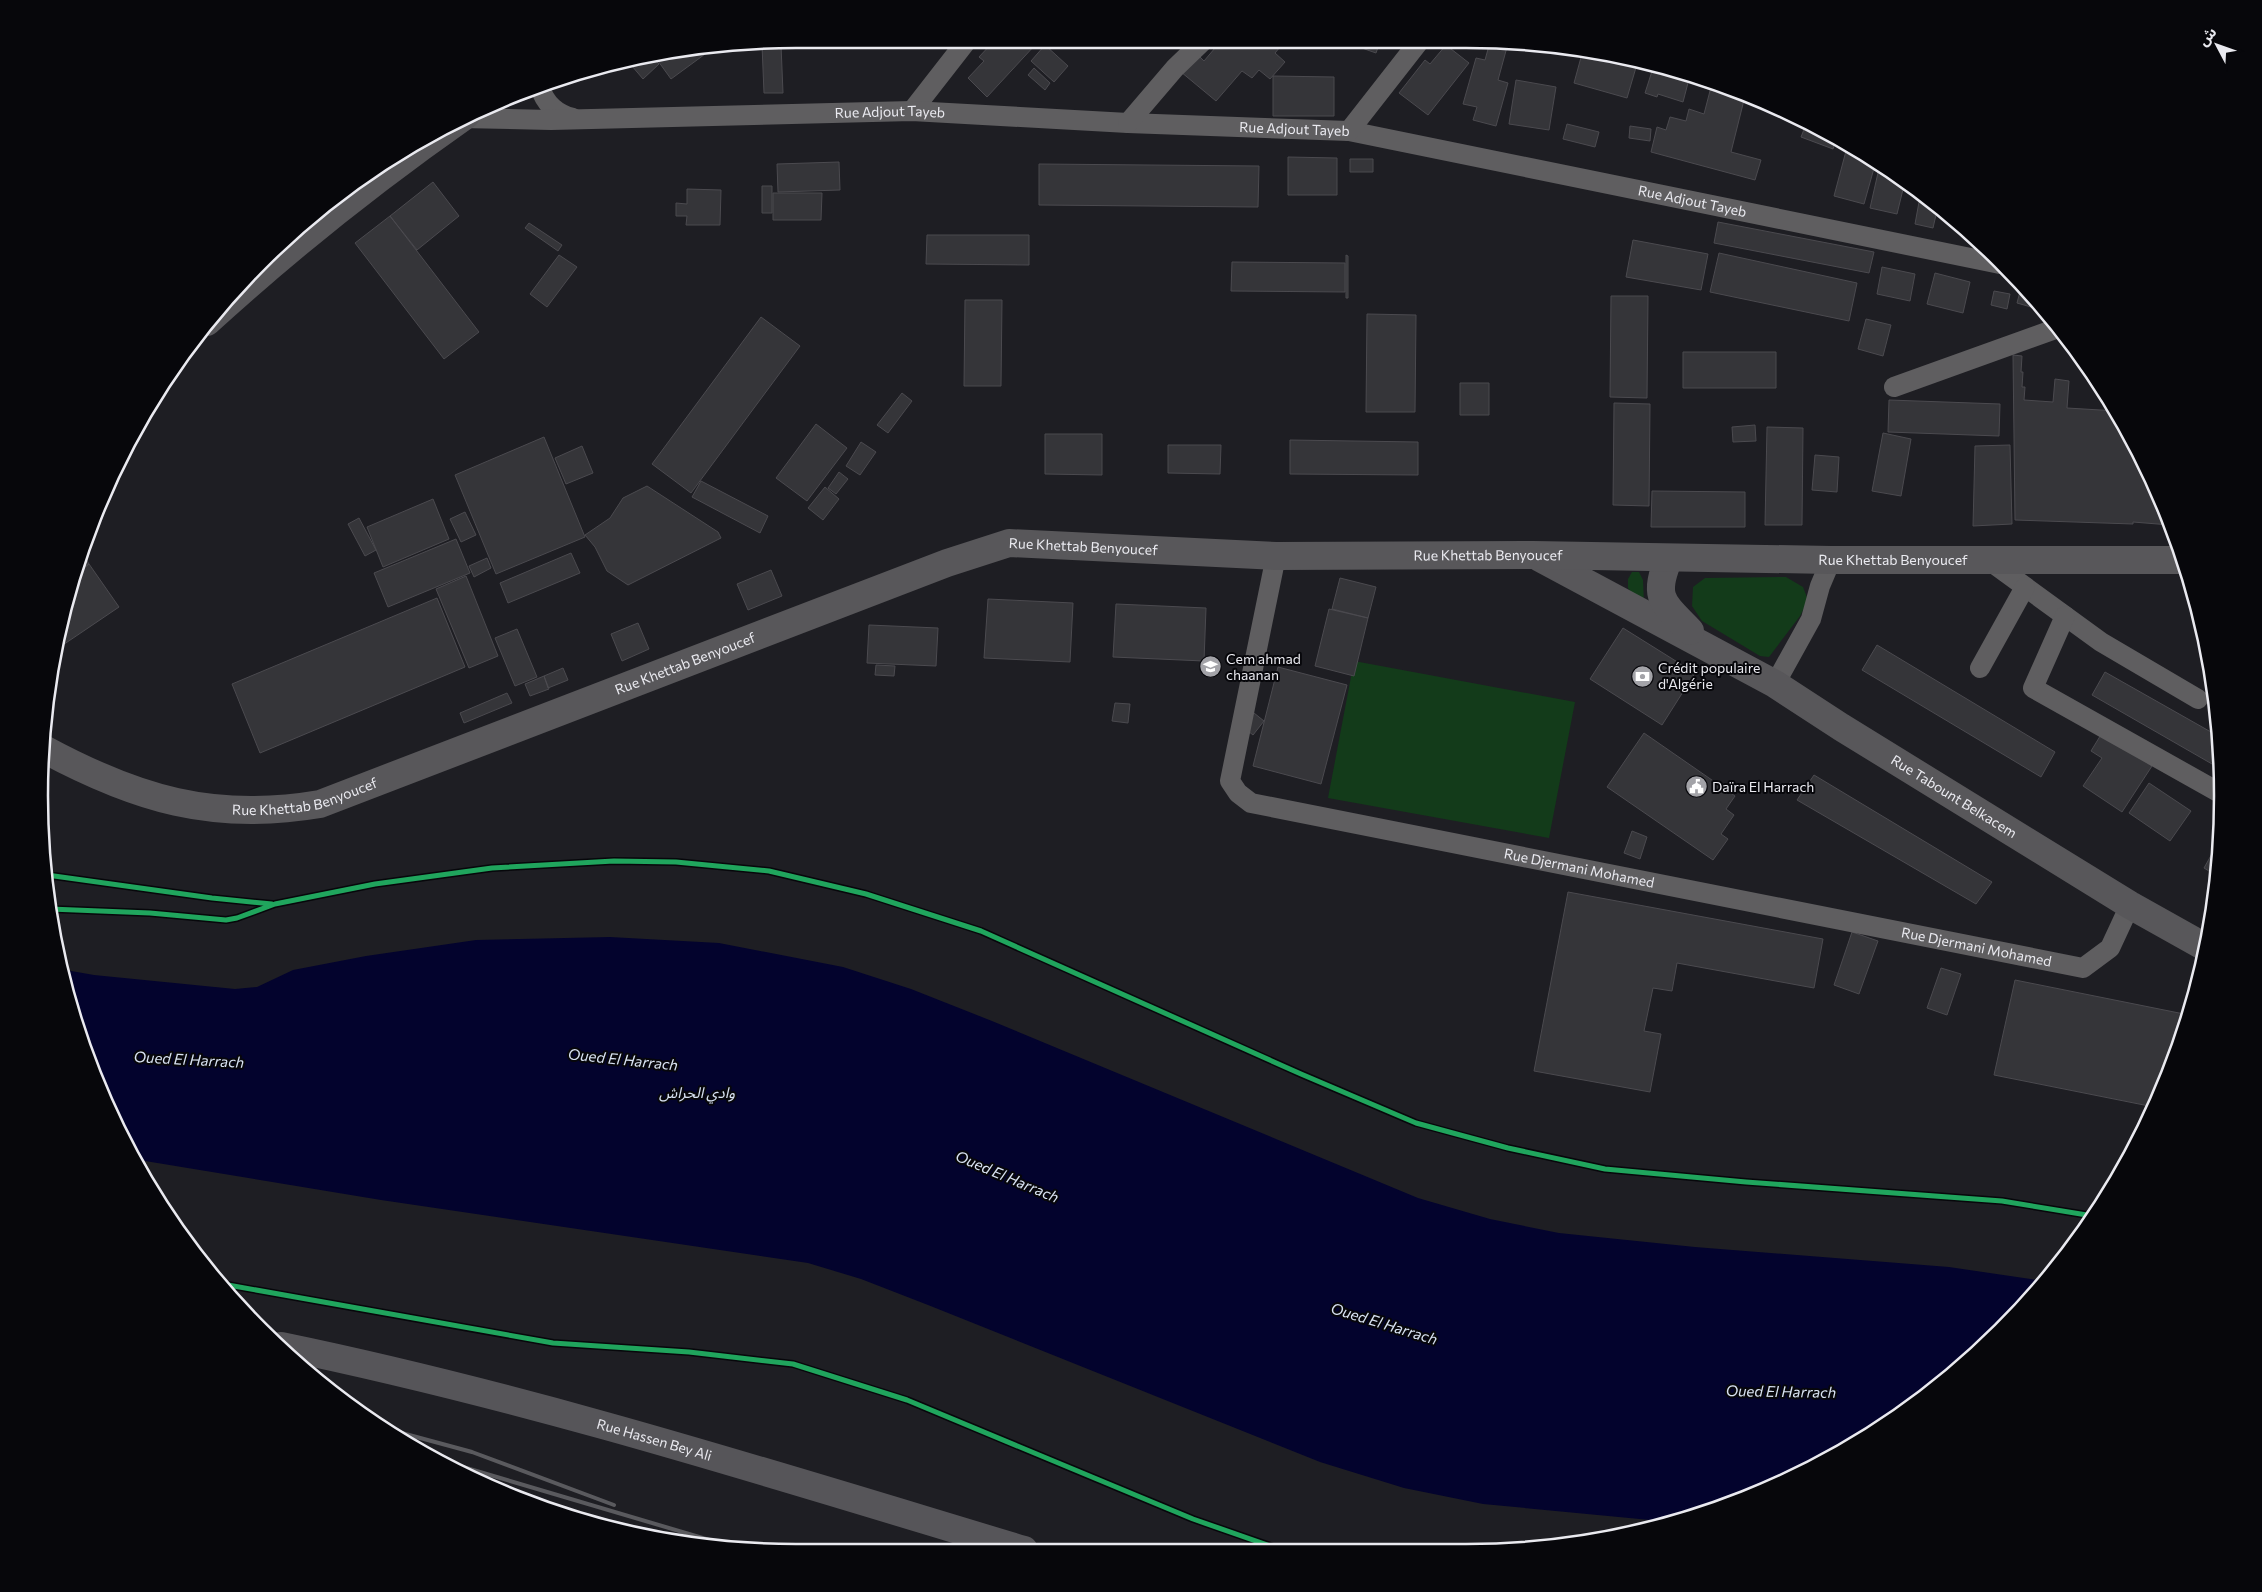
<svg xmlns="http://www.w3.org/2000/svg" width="2262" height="1592" font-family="Commissioner,'Noto Sans Arabic',sans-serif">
  <rect width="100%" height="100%" fill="#1e1e23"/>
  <!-- green -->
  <path fill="#133b1a" d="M1632,572h7l4,8 1,23 -3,2 -13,-17v-9z
    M1786,577l17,10 5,13 -8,16 -31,41 -9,-1 -58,-35 -10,-15 1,-19 12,-9z
    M1354,661l221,41 -26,136 -221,-40z"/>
  <!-- water -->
  <path fill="#03032d" d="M610,937l109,6 124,24 68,22 81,32 426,177 72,21 69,14 136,14 254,20 95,14 -78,84 -80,61 -85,49 -92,38 -38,9 -188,-18 -79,-16 -84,-26 -392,-157 -67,-26 -53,-16 -427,-63 -248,-41 -16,-28 -38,-91 -19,-71 34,6 141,14 22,-2 36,-17 73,-14 110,-16z"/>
  <!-- building -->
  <path fill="#353539" stroke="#4b4a4f" d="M1381,39l-5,14 -34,-12v-1z
    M1286,40l-11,13 10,9 -15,17 -11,-9 -7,8 -10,-7 -26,30 -35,-29 16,-18 7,7 17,-20z
    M1035,42l1,2 -49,53 -19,-19 16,-17 -5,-4 13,-14z
    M1490,42l17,5 -9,33 10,3 -12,43 -23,-6 4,-13 -14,-3 13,-46 9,2z
    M697,45h12l3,4 -41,30 -18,-25z
    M762,45h19l2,48h-19z
    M1045,45l23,21 -14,16 -23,-21z
    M1446,45l23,18 -41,52 -29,-22 26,-33 5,4z
    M1583,50l54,14 -10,34 -53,-15z
    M650,55l9,9 -16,15 -17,-20z
    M1034,68l16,15 -5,7 -17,-15z
    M1653,68l36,11 -6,23 -25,-8 -1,3 -12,-4z
    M1273,76l61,1v39h-61z
    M1516,80l40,7 -7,43 -40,-6z
    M1711,87l34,9 -14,56 30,8 -6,20 -104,-28 6,-25 9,3 4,-13 16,4 3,-12 15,5z
    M1807,122l30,15 -4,12 -32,-12z
    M1567,124l32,8 -4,15 -32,-8z
    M1630,126l21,3 -1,12 -21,-3z
    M1846,151l30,10 -12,43 -30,-8z
    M1288,157l49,1v37h-49z
    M1350,159h23v13h-23z
    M839,162l1,28 -62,2 -1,-28z
    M1039,164l220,2 -1,41 -219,-2z
    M1880,164l25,17 -8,33 -27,-6z
    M433,182l26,34 -42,34 -27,-34z
    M762,186h10v27h-10z
    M687,189l34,1 -1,35h-34l1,-9h-11v-13l11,1z
    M773,193h49l-1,27h-48z
    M1919,202l19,4 -5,22 -18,-4z
    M390,216l89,116 -35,27 -89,-116z
    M1718,222l156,30 -5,21 -155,-30z
    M529,223l33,22 -4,6 -33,-23z
    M927,235h102v30l-103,-1z
    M1633,240l75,14 -7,36 -75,-13z
    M1719,253l138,30 -8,38 -139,-29z
    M559,255l18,12 -30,40 -17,-13z
    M1346,255l2,1v42h-2z
    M1232,262l113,1v29l-114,-1z
    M1882,267l33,7 -5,27 -33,-7z
    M1935,273l35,9 -7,31 -36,-9z
    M2022,284l11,11 -2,12 -14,-4z
    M1994,291l16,3 -3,15 -16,-4z
    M1611,296h37l-1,102 -37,-1z
    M965,300h37l-1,86h-37z
    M1367,314l49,1 -1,97h-49z
    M761,317l39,29 -109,147 -39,-29z
    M1866,319l25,6 -8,31 -25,-7z
    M1683,352h93v36h-93z
    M2013,355l9,1 -1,16h2l-1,15h3l-1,13 29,2 2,-23 14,2 -2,27 50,3 53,114 -37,-3v2l-118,-4z
    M1460,383h29v32h-29z
    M902,393l10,8 -24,32 -11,-8z
    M1889,400l111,4 -1,32 -111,-4z
    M1614,403l36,1 -1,102 -36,-1z
    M816,424l31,24 -40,53 -31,-23z
    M1755,425l1,16 -23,1 -1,-15z
    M1767,427l36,1 -1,97h-37z
    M1883,433l28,6 -10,57 -29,-5z
    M1045,434h57v41l-57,-1z
    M544,437l41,100 -89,37 -41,-99z
    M1290,440l128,2v33l-128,-1z
    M861,442l15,10 -16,23 -14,-9z
    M1168,445h53l-1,29 -52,-1z
    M2010,445l2,79 -39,2 2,-80z
    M582,446l11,27 -27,11 -11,-26z
    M1815,455l24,2 -2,35 -25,-2z
    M839,472l9,7 -12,15 -8,-6z
    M701,481l67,35 -8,17 -68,-36z
    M647,486l71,46 3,6 -93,47 -21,-14 -12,-24 -10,-12 25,-17 13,-20z
    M825,487l14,12 -16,21 -15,-12z
    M1652,491l93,1v35h-94z
    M433,499l16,40 -66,28 -16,-40z
    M465,512l11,23 -15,7 -11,-23z
    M359,518l17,32 -11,6 -17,-32z
    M456,539l14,34 -82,34 -14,-34z
    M81,552l8,12 -16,12z
    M571,553l9,20 -72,30 -8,-20z
    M487,558l4,10 -17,9 -5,-11z
    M89,564l30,43 -65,44 11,-51 8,-24z
    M771,570l11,26 -34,14 -11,-26z
    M466,576l32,80 -29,12 -33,-79z
    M1340,578l36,9 -8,31 -36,-9z
    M437,598l28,69 -205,86 -28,-69z
    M988,599l85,4 -3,59 -86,-4z
    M1116,604l90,4 -2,53 -91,-4z
    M1329,609l39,9 -14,58 -39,-10z
    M638,623l11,26 -27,12 -11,-27z
    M869,625l69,3 -2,38 -69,-3z
    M1623,628l72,45 -33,52 -72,-46z
    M517,629l20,48 -22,9 -20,-48z
    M1877,645l178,107 -14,25 -179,-107z
    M876,665l19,1 -1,10 -19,-1z
    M1278,667l69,18 -26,99 -68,-18z
    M563,668l5,12 -20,8 -4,-12z
    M2105,672l113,64 1,32 -127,-73z
    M544,676l5,13 -19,7 -5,-12z
    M507,693l5,10 -48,20 -4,-10z
    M1115,703l15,1 -2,19 -16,-2z
    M1254,713l10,8 -11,14 -10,-8z
    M1644,733l91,63 -9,13 8,6 -13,19 7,5 -15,21 -106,-73z
    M2102,733l50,33 -30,46 -39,-26 19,-28 -11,-7z
    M1814,775l178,107 -16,22 -179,-104z
    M2149,783l42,28 -21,30 -41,-28z
    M1632,831l15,6 -7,22 -16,-6z
    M2218,843l4,2 -5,31 -13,-8z
    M1568,892l255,47 -9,49 -137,-25 -5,28 -19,-3 -9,43 17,3 -11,58 -116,-21z
    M1852,932l26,9 -19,53 -25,-9z
    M1941,968l20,6 -14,41 -20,-7z
    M2015,980l174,35 -35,92 -160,-32z"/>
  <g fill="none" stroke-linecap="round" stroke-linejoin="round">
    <!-- street -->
    <g stroke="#5f5e60" stroke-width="20">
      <path d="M540,87c5,17 17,27 33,31"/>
      <path d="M912,111l53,-68"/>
      <path id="s1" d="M461,118l90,2 361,-9 216,12 221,8 651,133"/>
      <path d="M1128,123l47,-55 28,-27"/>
      <path d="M1349,131l72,-92"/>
      <path d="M1894,387l164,-59"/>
      <path id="s2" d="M1276,556l-46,225 8,12 13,10 832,165 27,-20 20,-43"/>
      <path d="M1987,559l114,83 97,57"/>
      <path d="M2065,616l-32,72 187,105"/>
      <path d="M1980,668l45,-81"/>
      <path d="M1775,684l36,-65 9,-33 11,-26"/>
    </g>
    <!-- secondary -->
    <g stroke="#58575a" stroke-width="28">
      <path d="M207,322c82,-75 169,-144 259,-207"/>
      <path id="s3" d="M1540,558l235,126 66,43 289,178 75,42"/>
      <path d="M1669,558c-17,40 -6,45 21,73"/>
      <path id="s4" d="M42,748c94,51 171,74 278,56l627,-241 62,-20 267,13 258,-1 297,5h354"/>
    </g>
    <!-- primary -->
    <path stroke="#565559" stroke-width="28" id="s5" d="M281,1346c252,52 497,130 743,204"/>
    <!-- tram -->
    <path stroke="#5a5a5e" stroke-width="1" d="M235,288l70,-58 150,-109"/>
    <!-- rail -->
    <path stroke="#5a5a5e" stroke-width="4" d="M387,1429l85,23 142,53
      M436,1459l314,93
      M516,1496l131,39"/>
    <defs>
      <path id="cycleway" d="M47,875l165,23 60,6
        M50,909l100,4 76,7 11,-2 38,-14 100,-20 117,-16 122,-7 62,1 93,9 97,23 115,37 320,143 115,49 92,25 97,21 141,13 256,19 91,15
        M217,1283l336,60 136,9 104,12 114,36 286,119 83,29"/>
    </defs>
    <!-- cycleway casing -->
    <use href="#cycleway" stroke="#07070b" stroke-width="8"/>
    <!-- cycleway -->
    <use href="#cycleway" stroke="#20a55d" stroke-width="5"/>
  </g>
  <!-- icons -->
  <defs>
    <symbol id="university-disc" viewBox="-11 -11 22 22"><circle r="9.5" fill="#a3a3a8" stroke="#07070b"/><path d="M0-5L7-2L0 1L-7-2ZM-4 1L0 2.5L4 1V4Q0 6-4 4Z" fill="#fff"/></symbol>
    <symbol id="bank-disc" viewBox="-11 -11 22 22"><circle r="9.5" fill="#a3a3a8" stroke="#07070b"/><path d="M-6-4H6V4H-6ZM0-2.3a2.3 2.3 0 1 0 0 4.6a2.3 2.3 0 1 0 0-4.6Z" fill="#fff"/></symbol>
    <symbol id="civic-disc" viewBox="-11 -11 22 22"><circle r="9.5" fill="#a3a3a8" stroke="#07070b"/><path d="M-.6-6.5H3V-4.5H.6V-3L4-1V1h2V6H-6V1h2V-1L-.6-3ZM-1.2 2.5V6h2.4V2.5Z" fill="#fff"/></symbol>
  </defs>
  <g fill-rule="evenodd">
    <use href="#university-disc" x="1198" y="654" width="25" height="25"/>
    <use href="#bank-disc" x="1630" y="664" width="25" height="25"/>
    <use href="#civic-disc" x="1684" y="774" width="25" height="25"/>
  </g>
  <g text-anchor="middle" stroke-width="4" stroke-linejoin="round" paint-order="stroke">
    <!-- street labels -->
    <g font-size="14" fill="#eaeaf0" stroke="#07070b">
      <text dy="5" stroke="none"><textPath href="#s1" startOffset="429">Rue Adjout Tayeb</textPath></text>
      <text dy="5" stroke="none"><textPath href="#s1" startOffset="834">Rue Adjout Tayeb</textPath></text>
      <text dy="5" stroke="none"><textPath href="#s1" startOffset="1239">Rue Adjout Tayeb</textPath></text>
      <text dy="5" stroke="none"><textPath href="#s4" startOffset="1101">Rue Khettab Benyoucef</textPath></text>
      <text dy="5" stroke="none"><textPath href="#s4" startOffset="1506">Rue Khettab Benyoucef</textPath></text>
      <text dy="5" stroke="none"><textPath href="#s4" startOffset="1911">Rue Khettab Benyoucef</textPath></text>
      <text dy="5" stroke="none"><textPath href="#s4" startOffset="681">Rue Khettab Benyoucef</textPath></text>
      <text dy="5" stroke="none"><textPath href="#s4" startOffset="276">Rue Khettab Benyoucef</textPath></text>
      <text dy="5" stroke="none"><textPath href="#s3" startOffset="478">Rue Tabount Belkacem</textPath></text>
      <text dy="5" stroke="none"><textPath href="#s2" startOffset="595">Rue Djermani Mohamed</textPath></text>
      <text dy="5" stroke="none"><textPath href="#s2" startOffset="1000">Rue Djermani Mohamed</textPath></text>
      <text dy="5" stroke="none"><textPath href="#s5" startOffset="385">Rue Hassen Bey Ali</textPath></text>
    </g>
    <!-- poi labels -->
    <g font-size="14" fill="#eaeaf0" stroke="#07070b" text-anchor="start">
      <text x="1226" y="664">Cem ahmad<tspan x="1226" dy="16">chaanan</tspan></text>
      <text x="1658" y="673">Crédit populaire<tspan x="1658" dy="16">d'Algérie</tspan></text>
      <text x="1712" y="792">Daïra El Harrach</text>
    </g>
    <!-- water labels -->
    <g font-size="15" font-style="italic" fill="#d9e3f3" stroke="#07070b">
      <text transform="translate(189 1060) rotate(3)" y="5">Oued El Harrach</text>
      <text transform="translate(623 1060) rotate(6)" y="5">Oued El Harrach</text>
      <text x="697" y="1098">وادي الحراش</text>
      <text transform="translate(1007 1177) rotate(23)" y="5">Oued El Harrach</text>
      <text transform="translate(1384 1324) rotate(17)" y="5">Oued El Harrach</text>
      <text transform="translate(1781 1392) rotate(1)" y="5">Oued El Harrach</text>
    </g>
  </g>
  <!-- crop -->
  <path d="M0 0H2262V1592H0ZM796 48H1466A748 748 0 0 1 2214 796V796A748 748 0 0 1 1466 1544H796A748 748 0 0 1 48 796V796A748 748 0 0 1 796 48Z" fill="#07070b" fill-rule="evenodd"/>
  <path fill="none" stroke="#eaeaf0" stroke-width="2.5" d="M796 48H1466A748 748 0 0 1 2214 796V796A748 748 0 0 1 1466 1544H796A748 748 0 0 1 48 796V796A748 748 0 0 1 796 48Z"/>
  <!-- north arrow -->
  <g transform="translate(2217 45) rotate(311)" stroke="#07070b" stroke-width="4" paint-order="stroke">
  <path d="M0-4L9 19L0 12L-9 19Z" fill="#eaeaf0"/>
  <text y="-8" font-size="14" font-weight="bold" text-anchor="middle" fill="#eaeaf0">ش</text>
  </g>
</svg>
